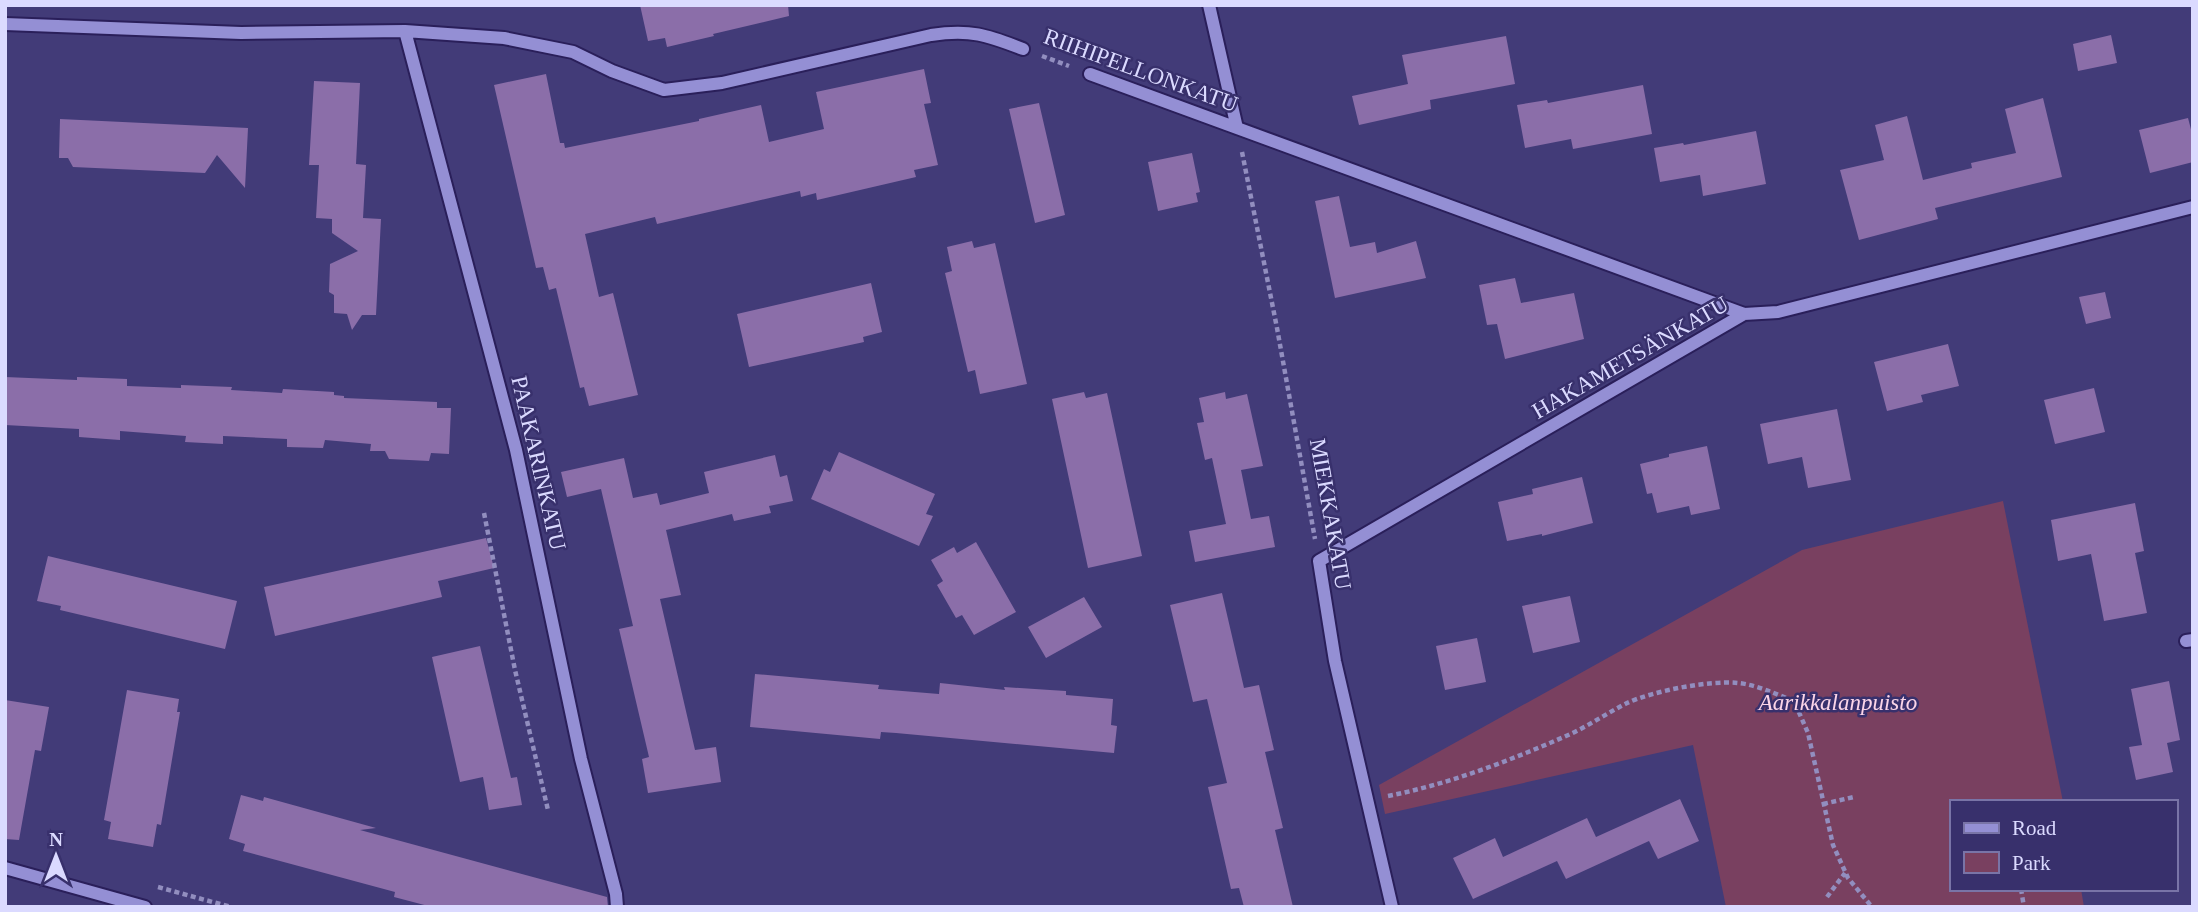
<svg xmlns="http://www.w3.org/2000/svg" width="2198" height="912" font-family="Georgia,serif">
  <rect width="100%" height="100%" fill="#423b78"/>
  <!-- green -->
  <path fill="#794060" d="M2003,501l60,301h-112v87h130l3,18h-358l-33,-162 -308,69 -6,-29 423,-235z"/>
  <!-- building -->
  <path fill="#8b6ea9" d="M640,5h148l1,11 -76,18 1,2 -47,11 -2,-9 -17,3z
    M2111,35l6,28 -39,8 -5,-27z
    M1506,36l9,48 -85,16 1,9 -72,16 -7,-29 56,-12 -6,-29z
    M924,69l7,34 -7,1 14,61 -24,5 2,7 -99,23 -1,-7 -15,4 -1,-6 -143,33 -2,-7 -70,17 14,63 14,-4 25,102 -49,11 -5,-19 -4,1 -24,-100 -7,2 -6,-23 -7,1 -42,-183 52,-11 14,69h4l1,5 134,-27v-2l62,-14 8,37 55,-13 -8,-37z
    M314,81l46,2 -4,81 10,1 -3,53 18,1 -5,96h-14l-10,15 -5,-16 -13,-1v-18l-5,-3 1,-28 28,-13 -26,-18v-14l-16,-1 3,-53h-10z
    M1643,85l9,49 -79,15 -2,-10 -46,9 -8,-43 30,-5 1,3z
    M2043,98l19,79 -127,31 3,11 -79,21 -19,-70 44,-10 -9,-35 32,-9 16,64 49,-12 -1,-5 45,-10 -11,-44z
    M1039,103l26,112 -30,8 -26,-114z
    M2188,118l5,19v25l-43,11 -11,-43z
    M60,119l188,9 -3,60 -28,-33 -12,18 -132,-6 -5,-9h-9z
    M1756,131l10,53 -63,12 -3,-21 -40,7 -6,-34 29,-5 1,2z
    M1192,153l8,39 -4,1 2,9 -40,9 -10,-49z
    M1339,196l11,51 25,-5 2,11 39,-12 10,37 -91,20 -20,-97z
    M972,241l2,7 21,-5 32,141 -47,10 -5,-24 -7,2 -23,-99 7,-2 -5,-24z
    M1515,278l6,25 53,-10 10,46 -79,20 -8,-35 -10,1 -8,-40z
    M871,283l11,49 -19,5 1,5 -115,25 -12,-53z
    M2105,292l6,26 -25,6 -7,-27z
    M1948,344l11,42 -38,9 2,7 -36,9 -13,-49z
    M5,377l72,3v-3l50,2v7l54,2v-3l51,2 -1,3 51,3 1,-4 51,3v3l10,1v2l93,4v6h14l-2,46 -18,-1 -2,8 -40,-2 -4,-8h-15l1,-7 -46,-4 -2,8 -36,-1v-8l-64,-3v8l-38,-2 1,-6 -66,-5v9l-41,-3v-8l-74,-4z
    M2094,388l11,44 -50,12 -11,-44z
    M1084,392l2,6 21,-5 35,163 -54,12 -36,-169z
    M1225,392l1,7 21,-5 16,72 -22,4 10,49 18,-3 6,31 -80,15 -6,-31 37,-7 -14,-66 -7,2 -8,-37 7,-1 -5,-24z
    M1837,409l14,71 -43,8 -6,-31 -34,7 -8,-40z
    M1707,446l13,63 -29,6 -2,-9 -32,7 -5,-20 -5,1 -7,-30 29,-7v-3z
    M839,452l96,42 -9,20 7,2 -14,30 -108,-47 13,-30 6,3z
    M775,455l5,22 7,-2 6,26 -24,5 2,7 -37,8 -2,-7 -66,16 15,65 -21,4 35,151 21,-3 5,35 -73,11 -6,-34 7,-2 -30,-128 14,-3 -32,-137 -34,8 -6,-25 63,-14 9,40 24,-5 3,12 49,-12 -5,-21z
    M1582,477l11,46 -51,13v-2l-35,7 -9,-39 35,-8 -1,-5z
    M2135,503l9,48 -9,2 12,60 -43,8 -13,-67 -33,7 -7,-41z
    M486,538l8,30 -56,13 4,16 -167,39 -11,-49z
    M976,542l40,70 -42,23 -12,-20 -6,3 -19,-33 6,-4 -12,-21 23,-13 3,6z
    M48,556l189,45 -12,48 -165,-39 1,-4 -24,-5z
    M1222,593l22,95 15,-3 15,65 -9,2 18,76 -8,2 18,77h-49l-5,-19 -8,1 -23,-102 19,-4 -20,-84 -14,3 -23,-97z
    M1570,596l10,46 -47,11 -11,-47z
    M1084,597l18,30 -56,31 -18,-31z
    M1477,638l9,44 -41,8 -9,-44z
    M480,646l31,132 6,-1 5,28 -33,5 -6,-33 -23,5 -28,-125z
    M755,674l124,11 -1,4 61,5 1,-11 65,7 -1,-3 46,3 16,1v4l47,4 -2,26 6,1 -3,27 -218,-20 -15,-1 -1,7 -130,-12z
    M2169,681l11,59 -13,3 6,29 -37,8 -7,-33 13,-2 -11,-56z
    M127,690l52,9 -2,13h3l-19,113 -4,-1 -4,23 -45,-8 3,-17 -7,-2z
    M5,700l44,7 -8,44 -6,-1 -16,90 -14,-1z
    M241,795l22,6 1,-4 112,31 -16,2 247,67 1,10h-176l-38,-10 1,-5 -152,-41 2,-7 -16,-5z
    M1680,799l19,42 -41,18 -9,-18 -83,38 -9,-18 -84,38 -20,-41 42,-20 8,19 84,-39 9,19z"/>
  <g fill="none" stroke-linecap="round" stroke-linejoin="round">
    <defs>
      <path id="minor" d="M1209,5l28,123
        M5,24l236,9 164,-2 99,7 69,14 39,19 52,19 58,-7 209,-48c39,-6 56,0 92,14
        M405,31l111,419 65,309 35,135 1,13
        M1090,74l654,240
        M2186,641l7,-1
        M5,868l140,39
        M1392,907l-57,-246 -16,-100 425,-247 34,-2 415,-105"/>
    </defs>
    <!-- minor casing -->
    <use href="#minor" stroke="#2a1f5a" stroke-width="16"/>
    <!-- path -->
    <path stroke="#928ebf" stroke-width="4.5" stroke-dasharray="5 3.5" stroke-linecap="butt" d="M1042,56l27,10
      M1242,152l35,176 38,211
      M484,513l31,157 33,140
      M1794,701l44,3
      M1388,796c61,-12 121,-35 178,-60 21,-9 41,-23 61,-33 26,-12 83,-23 111,-20 20,2 37,11 56,18l14,32 25,112 15,33 24,29
      M1823,804l31,-7
      M158,887l73,20
      M2021,889l3,18
      M1827,897l18,-24"/>
    <!-- minor -->
    <use href="#minor" stroke="#948fd4" stroke-width="12"/>
  </g>
  <g text-anchor="middle" stroke-width="5" stroke-linejoin="round" paint-order="stroke">
    <!-- street labels -->
    <g font-size="23" fill="#dbdaff" stroke="#38306c">
      <text transform="translate(1141 70) rotate(20)" y="8">RIIHIPELLONKATU</text>
      <text transform="translate(1630 357) rotate(-30)" y="8">HAKAMETSÄNKATU</text>
      <text transform="translate(539 463) rotate(77)" y="8">PAAKARINKATU</text>
      <text transform="translate(1331 514) rotate(80)" y="8">MIEKKAKATU</text>
    </g>
    <!-- park labels -->
    <g font-size="23" font-style="italic" fill="#fbd5e8" stroke="#38306c">
      <text x="1838" y="710">Aarikkalanpuisto</text>
    </g>
  </g>
  <!-- border -->
  <rect width="2198" height="912" fill="none" stroke="#dbdaff" stroke-width="14"/>
  <!-- legend -->
  <rect x="1950" y="800" width="228" height="91" fill="#38306c" stroke="#7974a7" stroke-width="2"/>
  <rect x="1964" y="823" width="35" height="10" fill="#948fd4" stroke="#7974a7" stroke-width="2"/>
  <text x="2012" y="835" font-size="21" fill="#dbdaff">Road</text>
  <rect x="1964" y="852" width="35" height="21" fill="#794060" stroke="#7974a7" stroke-width="2"/>
  <text x="2012" y="870" font-size="21" fill="#dbdaff">Park</text>
  <!-- north arrow -->
  <g transform="translate(56 856)" stroke="#38306c" stroke-width="5" paint-order="stroke">
  <path d="M0-5L12 26L0 18L-12 26Z" fill="#dbdaff"/>
  <text y="-10" font-size="19" font-weight="bold" text-anchor="middle" fill="#dbdaff">N</text>
  </g>
</svg>
